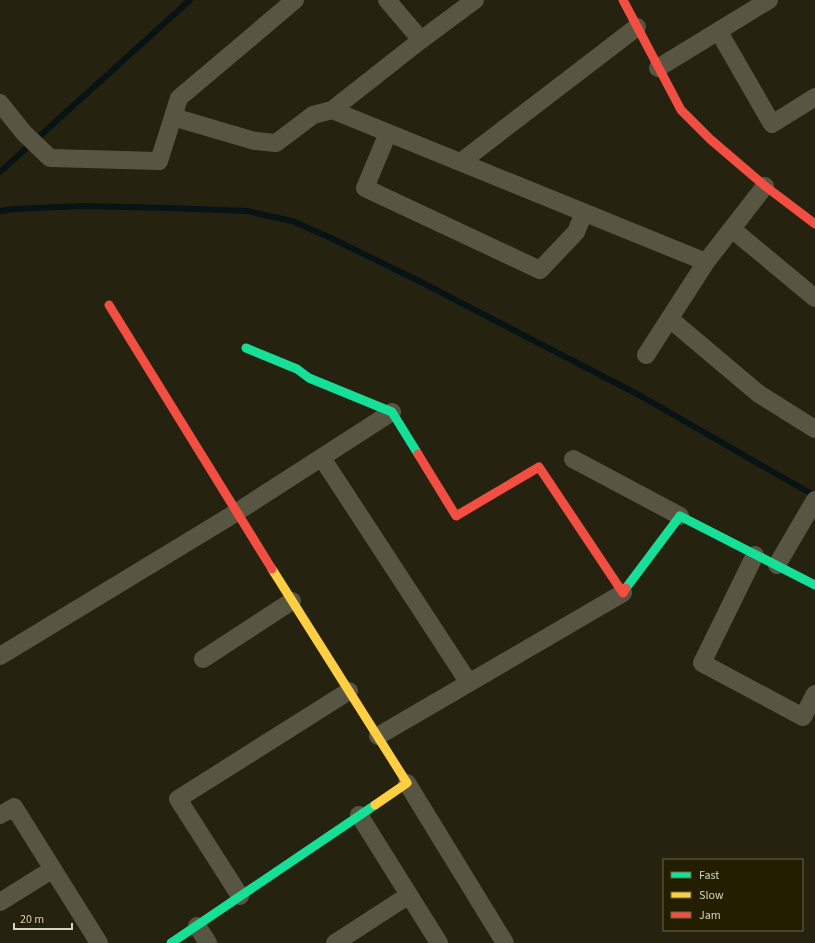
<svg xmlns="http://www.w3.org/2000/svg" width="815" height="943" font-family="'Source Sans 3',sans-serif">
  <rect width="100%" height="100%" fill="#25220f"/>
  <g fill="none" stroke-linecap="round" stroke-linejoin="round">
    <!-- stream -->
    <path stroke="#081315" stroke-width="6" d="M0,172l190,-172
      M0,211l14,-2 69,-3 86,2 78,3 45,10 39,17 90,44 218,113 176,101"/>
    <!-- street -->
    <path stroke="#585543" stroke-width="18" d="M387,0l34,40
      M475,0l-54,40 -89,70 374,152
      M719,32l53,92 43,-27
      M658,68l111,-68
      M0,103l24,30 26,25 109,3 20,-63 116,-98
      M173,117l82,24 21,2 37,-28 19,-5
      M388,133l-23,55 175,82 36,-38 8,-19
      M461,162l176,-135
      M732,229l83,69
      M670,319l89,75 56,35
      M646,355l60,-93 59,-76
      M322,458l147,225
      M573,459l107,57
      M755,555l-53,108 101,54 12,-23
      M777,565l38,-65
      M0,656l237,-144 155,-100
      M203,659l89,-58
      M378,736l245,-143
      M407,783l98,160
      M0,815l14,-8 85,136
      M359,815l80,128
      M240,896l-62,-97 171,-108
      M0,902l53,-33
      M197,926l11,17
      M335,943l74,-48"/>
    <!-- fast -->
    <path stroke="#16e098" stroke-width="9" d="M246,348l51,21 12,9 83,34 26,42
      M626,588l54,-72 135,69
      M171,943l204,-138"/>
    <!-- slow -->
    <path stroke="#ffcf43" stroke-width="9" d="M272,569l135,214 -32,22"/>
    <!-- jam -->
    <path stroke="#f24e42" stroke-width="9" d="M623,0l58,110 29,29 55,47 50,38
      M109,305l163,264
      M418,454l38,62 83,-49 84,126 3,-5"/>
  </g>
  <!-- legend -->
  <rect x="663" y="859" width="140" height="72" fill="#231e00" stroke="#6a664d"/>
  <rect x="671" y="872" width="20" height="6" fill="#16e098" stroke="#6a664d"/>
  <text x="699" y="879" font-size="12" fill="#d5d3c1">Fast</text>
  <rect x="671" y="892" width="20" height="6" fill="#ffcf43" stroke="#6a664d"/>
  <text x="699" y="899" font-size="12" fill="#d5d3c1">Slow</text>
  <rect x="671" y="912" width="20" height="6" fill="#f24e42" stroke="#6a664d"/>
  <text x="699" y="919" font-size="12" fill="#d5d3c1">Jam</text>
  <!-- scale -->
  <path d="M14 923v6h58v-6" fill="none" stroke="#d5d3c1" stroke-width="2"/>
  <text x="20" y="923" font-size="12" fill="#d5d3c1" stroke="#231e00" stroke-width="3" paint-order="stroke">20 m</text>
</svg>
